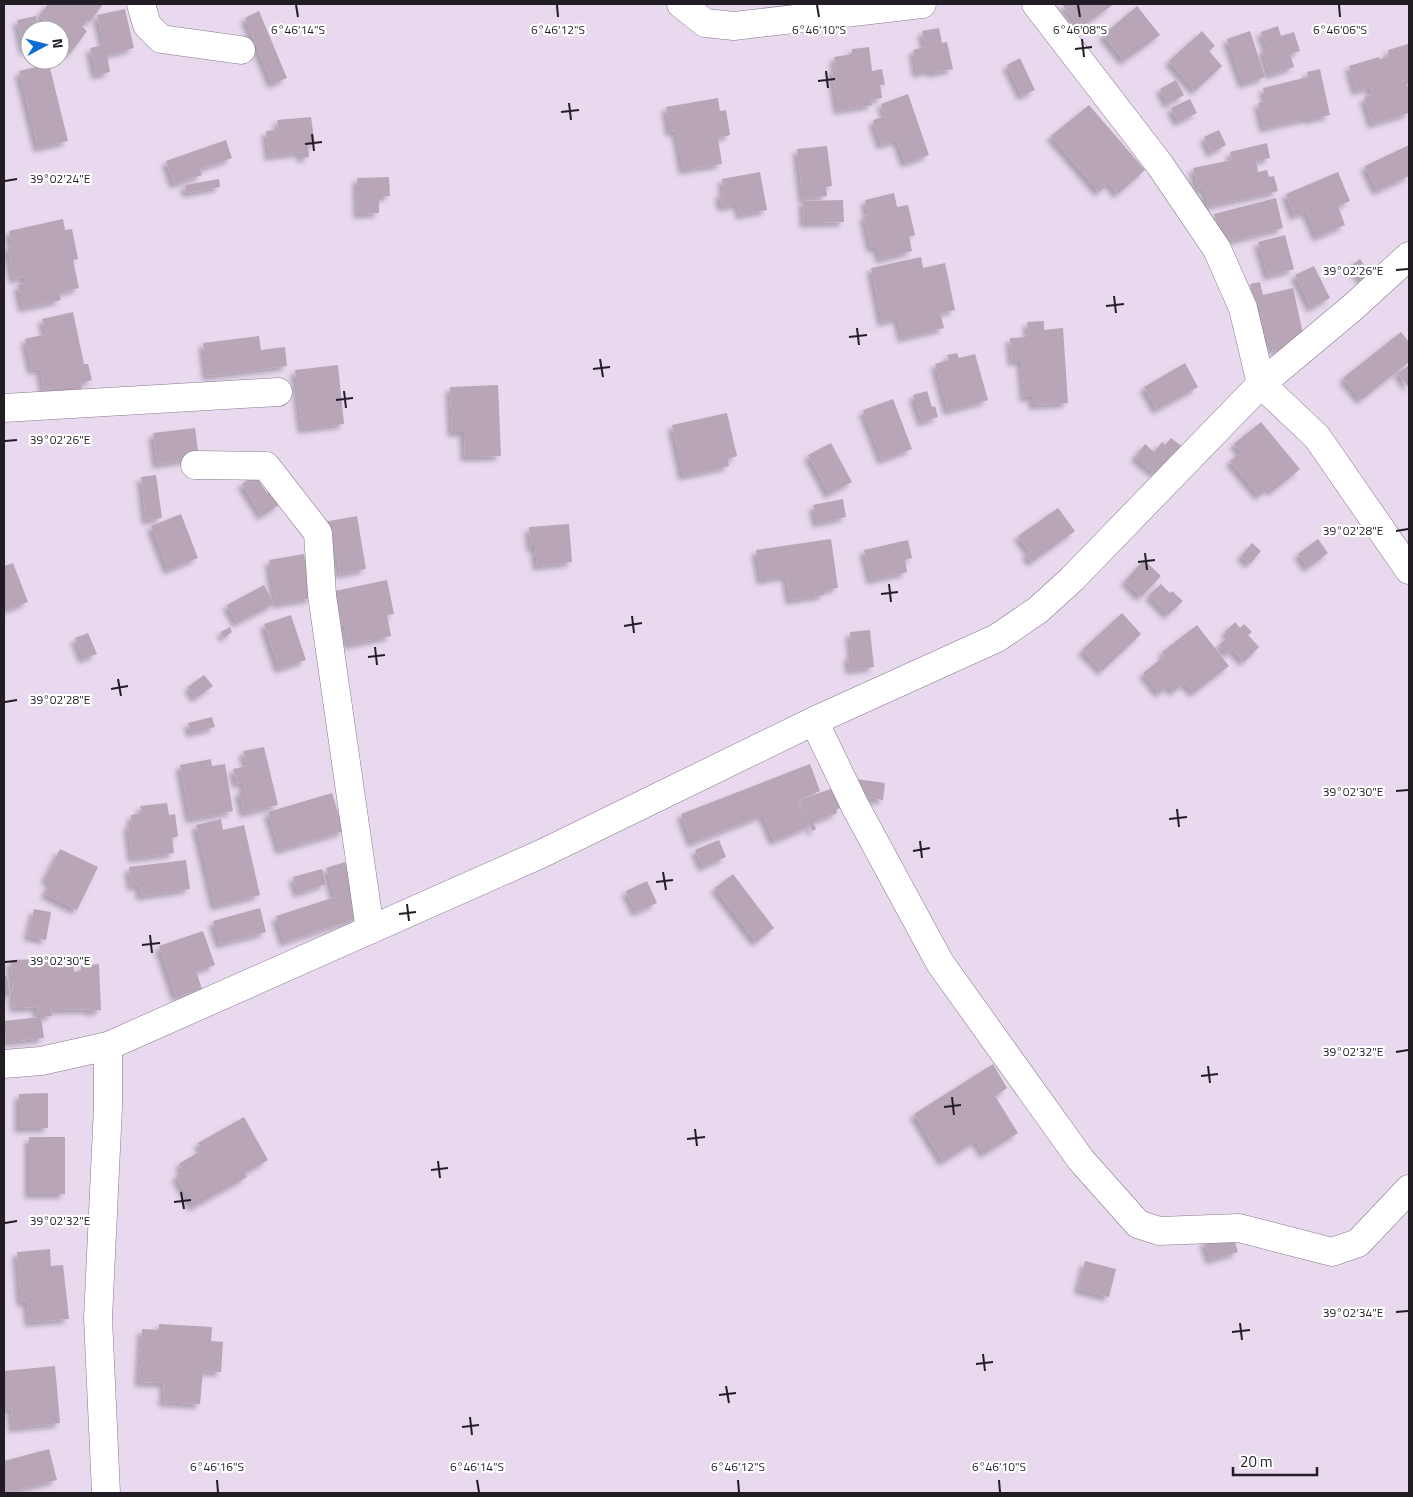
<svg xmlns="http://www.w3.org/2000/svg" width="1413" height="1497" font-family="'Titillium Web',sans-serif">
  <defs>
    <filter id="shadow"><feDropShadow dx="-4.5" dy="4.5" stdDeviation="2.5" flood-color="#0004"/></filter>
  </defs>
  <rect width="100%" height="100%" fill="#e8d9ef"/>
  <!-- building -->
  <path fill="#b8a5b6" filter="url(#shadow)" d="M48,4h55l-13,18 -3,-2 -5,7 5,4 -17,23 -10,-7v-17h-23l8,-10 -6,-4z
    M1062,4h52l-34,24z
    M1137,6l23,29 -36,26 -21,-26z
    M125,9l9,39 -27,7 3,17 -14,3 -6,-27 14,-3 -7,-30z
    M259,11l28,67 -15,6 -27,-66z
    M36,16l2,10 -6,2v2h-2v19l-6,2 -7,-31z
    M1278,26l3,10 13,-4 6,19 -10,3 4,13 -24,8 -8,-25 5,-1 -6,-17z
    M939,28l3,15 5,-1 6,27 -21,4v-3l-15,3 -4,-23 12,-3 -3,-16z
    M1202,31l13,15 -6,5 13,15 -27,25 -26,-30z
    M1250,31l15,46 -22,7 -16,-45z
    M1408,44l1,40h-2l2,7v22l-37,11 -8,-27 8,-2 -2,-8 -14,4 -7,-25 30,-9v2l10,-2 -1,-7z
    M869,47l3,24 10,-2 3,16h-5l2,13 -11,2 1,5 -34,5 -6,-40 4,-1 -2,-12 18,-3v-5z
    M1020,58l15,32 -13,6 -15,-31z
    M49,64l19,77 -30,7 -19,-77z
    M1320,69l10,46 -21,5 -1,-2 -44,10 -6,-25 8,-2 -3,-13 45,-11 -1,-5z
    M1176,80l8,15 -16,9 -8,-15z
    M908,94l21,61 -24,8 -8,-23 -16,5 -8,-25 13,-4 -5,-12z
    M718,98l2,13 6,-1 4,25 -12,3 4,26 -39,6 -7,-39 -6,1 -4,-25z
    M1190,99l7,14 -19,9 -7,-14z
    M1089,105l56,65 -27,24 -9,-11 -10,9 -48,-56z
    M311,117l4,28h-7l1,12 -8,1v-6l-32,4 -3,-25 13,-1 -2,-10z
    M1219,130l7,15 -15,8 -7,-16z
    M226,140l6,18 -32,11 2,6 -28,9 -8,-23z
    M1267,143l3,15 -14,3 2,11 9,-2 2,7 5,-1 4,15 -70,15 -4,-18 -6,1 -5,-21 39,-8 -2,-8z
    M1409,145v31l-32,15 -12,-25z
    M827,146l5,40 -6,1 1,9 -24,3 -6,-50z
    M760,172l7,38 -27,5 -2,-11 -16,3 -3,-13 5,-1 -2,-14z
    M1338,172l12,29 -12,5 7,19 -28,12 -11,-26 -12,5 -8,-22z
    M389,177l1,19 -11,1v16l-21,1 -1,-36z
    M219,179l1,8 -34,6 -1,-8z
    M894,193l3,14 11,-2 7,30 -6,2 3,14 -32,8 -3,-12 -6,1 -7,-32 4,-1 -3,-15z
    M1276,198l7,30 -61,15 -8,-29z
    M843,200l1,22 -40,1 -1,-22z
    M63,219l2,11 7,-1 6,30 -5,1 6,28 -20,5 2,7 -38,8 -5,-23 7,-2 -1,-6 -10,2 -7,-32 5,-1 -3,-15z
    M1285,235l9,34 -26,7 -10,-34z
    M921,257l2,11 22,-5 10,47 -15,3 4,15 -42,10 -4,-20 -16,4 -11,-54z
    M1360,259l11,16 -9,6 -10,-16z
    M1314,266l16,32 -19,10 -16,-33z
    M1260,282l3,13 30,-7 12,55 -32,8 -2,-9 -7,1 -14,-59z
    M73,312l11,52h4l4,16 -11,3 1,6 -18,4 -1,-6 -19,2 -4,-20 -8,1 -7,-31 21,-5 -4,-15z
    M1044,321v9l19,-2 5,75 -35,2v-8h-9l-3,-36h-9l-2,-23 19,-1 -2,-15z
    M1401,332l8,10v20l-48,38 -18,-22z
    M259,336l2,14 24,-3 2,19 -80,10 -4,-33z
    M957,353l2,5 16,-4 13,46 -40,11 -13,-47 14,-4 -2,-5z
    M1185,363l13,24 -41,23 -13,-23z
    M338,365l6,59 -42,5 -7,-59z
    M1409,365v23l-11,-15z
    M498,385l3,71 -36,1 -1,-25h-12l-2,-45z
    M927,391l5,16 3,-1 3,11 -16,5 -9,-27z
    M893,399l19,50 -30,11 -19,-50z
    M727,413l10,43 -9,3 1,7 -46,10 -11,-51z
    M1261,422l39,47 -28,23 -3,-4 -10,8 -29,-35 11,-9 -7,-8z
    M195,428l4,30 -42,6 -4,-31z
    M1171,438l12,9 -8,9 -2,-2 -17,20 -21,-17 10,-13 9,8 8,-10 3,3z
    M831,443l21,39 -23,12 -21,-39z
    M156,475l6,43 -16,2 -5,-43z
    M255,475l12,18 4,-2 9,13 -18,12 -20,-32z
    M843,499l3,18 -29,6 -4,-18z
    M1058,508l17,23 -43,31 -6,-7 4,-3 -12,-16z
    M181,514l17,44 -30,12 -17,-44z
    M357,516l9,53 -26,5 -5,-29 -7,1 -4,-24z
    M569,524l3,38 -35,4 -2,-19h-4l-2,-20z
    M831,539l7,49 -14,2v5l-34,5 -4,-24 -25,4 -5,-30z
    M1318,539l10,14 -20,15 -10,-14z
    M908,540l4,18 -7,2 2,12 -36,8 -7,-30z
    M1252,543l9,8 -11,13 -9,-8z
    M304,554l8,44 -36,6 -7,-44z
    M1144,560l17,16 -20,21 -16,-16z
    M13,563l15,39 -24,9v-45z
    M387,580l7,34 -7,1 4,21 -43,9 -3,-19h-3l-7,-35z
    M1161,584l9,9 2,-2 11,10 -15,14 -19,-20z
    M264,585l10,19 -37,19 -10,-18z
    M1122,613l19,21 -39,37 -20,-21z
    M291,615l15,45 -27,9 -15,-45z
    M1235,622l5,6 4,-4 8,8 -4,3 11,12 -15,15 -12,-13 -4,5 -9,-9 10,-9 -4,-4z
    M1197,625l32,41 -35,27 -9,-10 -12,9 -4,-6 -10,7 -16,-20 22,-17 -3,-4z
    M230,627l2,5 -8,6 -3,-6z
    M870,630l4,37 -24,3 -2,-14h4l-2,-24z
    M88,633l9,21 -14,5 -8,-21z
    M204,675l9,11 -17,12 -8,-11z
    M212,717l3,10 -24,6 -3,-10z
    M264,747l14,58 -34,8 -5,-22 6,-1 -2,-8 -6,2 -4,-15 14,-3 -4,-15z
    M211,759l1,7 13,-2 8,47 -43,8 -10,-54z
    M810,764l10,27 -22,9 10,27 -34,14 -11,-26 -71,28 -11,-29z
    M856,779l29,4 -2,17 -29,-4z
    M833,788l7,20 -4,2 1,3 -24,9 3,7 -4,2 -12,-31z
    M332,793l12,38 -64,19 -12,-38z
    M167,803l2,12 6,-1 3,22 -6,2 2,15 -42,5 -4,-33 4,-1 -1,-9 11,-2 -2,-7z
    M221,819l2,11 21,-5 16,70 -45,11 -19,-81z
    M719,840l7,17 -23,10 -8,-17z
    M60,849l38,18 -21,43 -32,-16 6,-12 -6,-3z
    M186,860l4,29 -49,7 -2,-11 -8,1 -2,-19z
    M345,862l15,46 -2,10 -74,24 -8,-26 59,-19 -9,-29z
    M322,869l4,15 -28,9 -5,-16z
    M733,874l41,54 -18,14 -41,-54z
    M647,881l10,22 -21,9 -10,-21z
    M260,908l6,24 -46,12 -7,-23z
    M34,909l17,3 -5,28 -18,-4z
    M203,931l12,34 -19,6 6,18 -26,8 -17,-51z
    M66,958l1,4h6l1,10 7,-1v-5l18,-2 2,46 -13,1 1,-2 -38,1 1,6h-14l-1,-9 -23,1 -3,-48z
    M4,976h3l3,19 -6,1z
    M41,1017l3,21 -38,4 -2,-21z
    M993,1064l14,24 -12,8 23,37 -34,21 -8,-13 -33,21 -29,-48z
    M48,1093v35h-29v-34z
    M244,1117l24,43 -23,13 2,4 -54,30 -17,-31 7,-5 -4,-7 23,-14 -4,-7z
    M29,1137h36v57h-36z
    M1232,1233l6,19 -28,8 -6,-19z
    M50,1249l1,17 12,-1 6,54 -40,3 -2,-21 -6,1 -4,-50z
    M1085,1261l31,8 -7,28 -31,-8z
    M159,1324l53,3 -1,14 12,1 -2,30 -18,-1 -3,33 -37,-2 1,-19 -25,-1 3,-53 17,1z
    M55,1366l5,57 -47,5 -2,-20 -7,1v-38z
    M49,1449l8,31 -53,13v-32z"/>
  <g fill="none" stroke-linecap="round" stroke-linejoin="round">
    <defs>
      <path id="street" d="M141,4l6,21 14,14 80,11
        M681,4l24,19 29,3 188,-22
        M1036,4l124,161 57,84 26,59 18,76 56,53 92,133
        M4,408l274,-16
        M195,465l71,1 52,67 4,62 48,335
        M814,721l41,85 85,157 141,197 57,64 21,7 80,-3 93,24 26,-9 51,-54
        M4,1064l37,-3 67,-15 433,-192 273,-133 183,-83 41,-28 34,-31 189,-195 91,-76 57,-52
        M106,1493l-8,-175 10,-211v-61"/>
    </defs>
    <!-- street casing -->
    <use href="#street" stroke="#86788c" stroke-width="29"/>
    <!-- street -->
    <use href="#street" stroke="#fff" stroke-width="28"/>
  </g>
  <!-- ticks -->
  <path fill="none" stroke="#221d25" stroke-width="2" d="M296,5l2,12M557,5l1,12M817,5l2,12M1078,5l2,12M1339,5l1,12M1082,39l2,18M1075,49l17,-2M826,71l2,17M818,81l17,-2M569,103l2,17M561,112l18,-2M312,134l2,17M305,144l17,-2M5,181l12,-2M1396,270l12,-1M1114,296l2,17M1106,306l18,-2M857,328l2,17M849,337l18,-2M600,359l3,18M593,369l17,-2M344,391l2,17M336,400l17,-2M5,441l12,-1M1396,531l12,-2M1145,553l2,17M1138,562l17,-2M889,584l2,18M881,594l17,-2M632,616l2,17M624,626l18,-3M375,647l2,18M368,657l17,-2M118,679l3,17M111,689l17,-3M5,702l12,-2M1396,791l12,-1M1177,809l2,18M1169,819l18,-2M920,841l2,17M913,851l17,-3M663,872l3,18M656,882l17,-2M407,904l2,17M399,914l17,-2M150,935l2,18M142,945l18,-2M5,962l12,-1M1396,1052l12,-2M1208,1066l2,17M1201,1076l17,-2M952,1097l2,18M944,1107l17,-2M695,1129l2,17M687,1139l18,-2M438,1161l2,17M431,1170l17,-2M181,1192l3,17M174,1202l17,-2M5,1223l12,-2M1396,1312l12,-1M1240,1323l2,17M1232,1332l18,-2M983,1354l2,17M976,1364l17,-2M726,1386l3,17M719,1395l17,-2M470,1417l2,18M462,1427l17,-2M217,1480l1,12M477,1480l2,12M738,1480l1,12M999,1480l1,12"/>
  <g font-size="12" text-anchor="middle" fill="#221d25" stroke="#fff" stroke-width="4.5" stroke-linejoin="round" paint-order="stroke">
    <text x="298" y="34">6°46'14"S</text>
    <text x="558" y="34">6°46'12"S</text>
    <text x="819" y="34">6°46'10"S</text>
    <text x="1080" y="34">6°46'08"S</text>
    <text x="1340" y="34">6°46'06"S</text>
    <text x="60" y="183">39°02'24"E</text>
    <text x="1353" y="275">39°02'26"E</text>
    <text x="60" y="444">39°02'26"E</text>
    <text x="1353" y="535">39°02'28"E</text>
    <text x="60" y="704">39°02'28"E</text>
    <text x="1353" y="796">39°02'30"E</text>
    <text x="60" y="965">39°02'30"E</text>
    <text x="1353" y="1056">39°02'32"E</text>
    <text x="60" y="1225">39°02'32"E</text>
    <text x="1353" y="1317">39°02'34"E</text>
    <text x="217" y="1471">6°46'16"S</text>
    <text x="477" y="1471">6°46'14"S</text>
    <text x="738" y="1471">6°46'12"S</text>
    <text x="999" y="1471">6°46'10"S</text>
  </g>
  <!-- border -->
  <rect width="1413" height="1497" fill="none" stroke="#221d25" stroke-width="10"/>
  <!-- north arrow -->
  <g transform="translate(45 45) rotate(83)"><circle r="24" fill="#ffffff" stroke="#a7a5a8"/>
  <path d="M0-4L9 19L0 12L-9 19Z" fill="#0f6ed6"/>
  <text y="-8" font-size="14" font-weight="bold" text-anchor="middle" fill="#221d25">N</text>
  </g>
  <!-- scale -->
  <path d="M1233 1467v8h84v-8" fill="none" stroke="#221d25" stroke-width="2.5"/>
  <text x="1240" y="1467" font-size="15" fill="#221d25" stroke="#ffffff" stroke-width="4" paint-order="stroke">20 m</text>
</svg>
